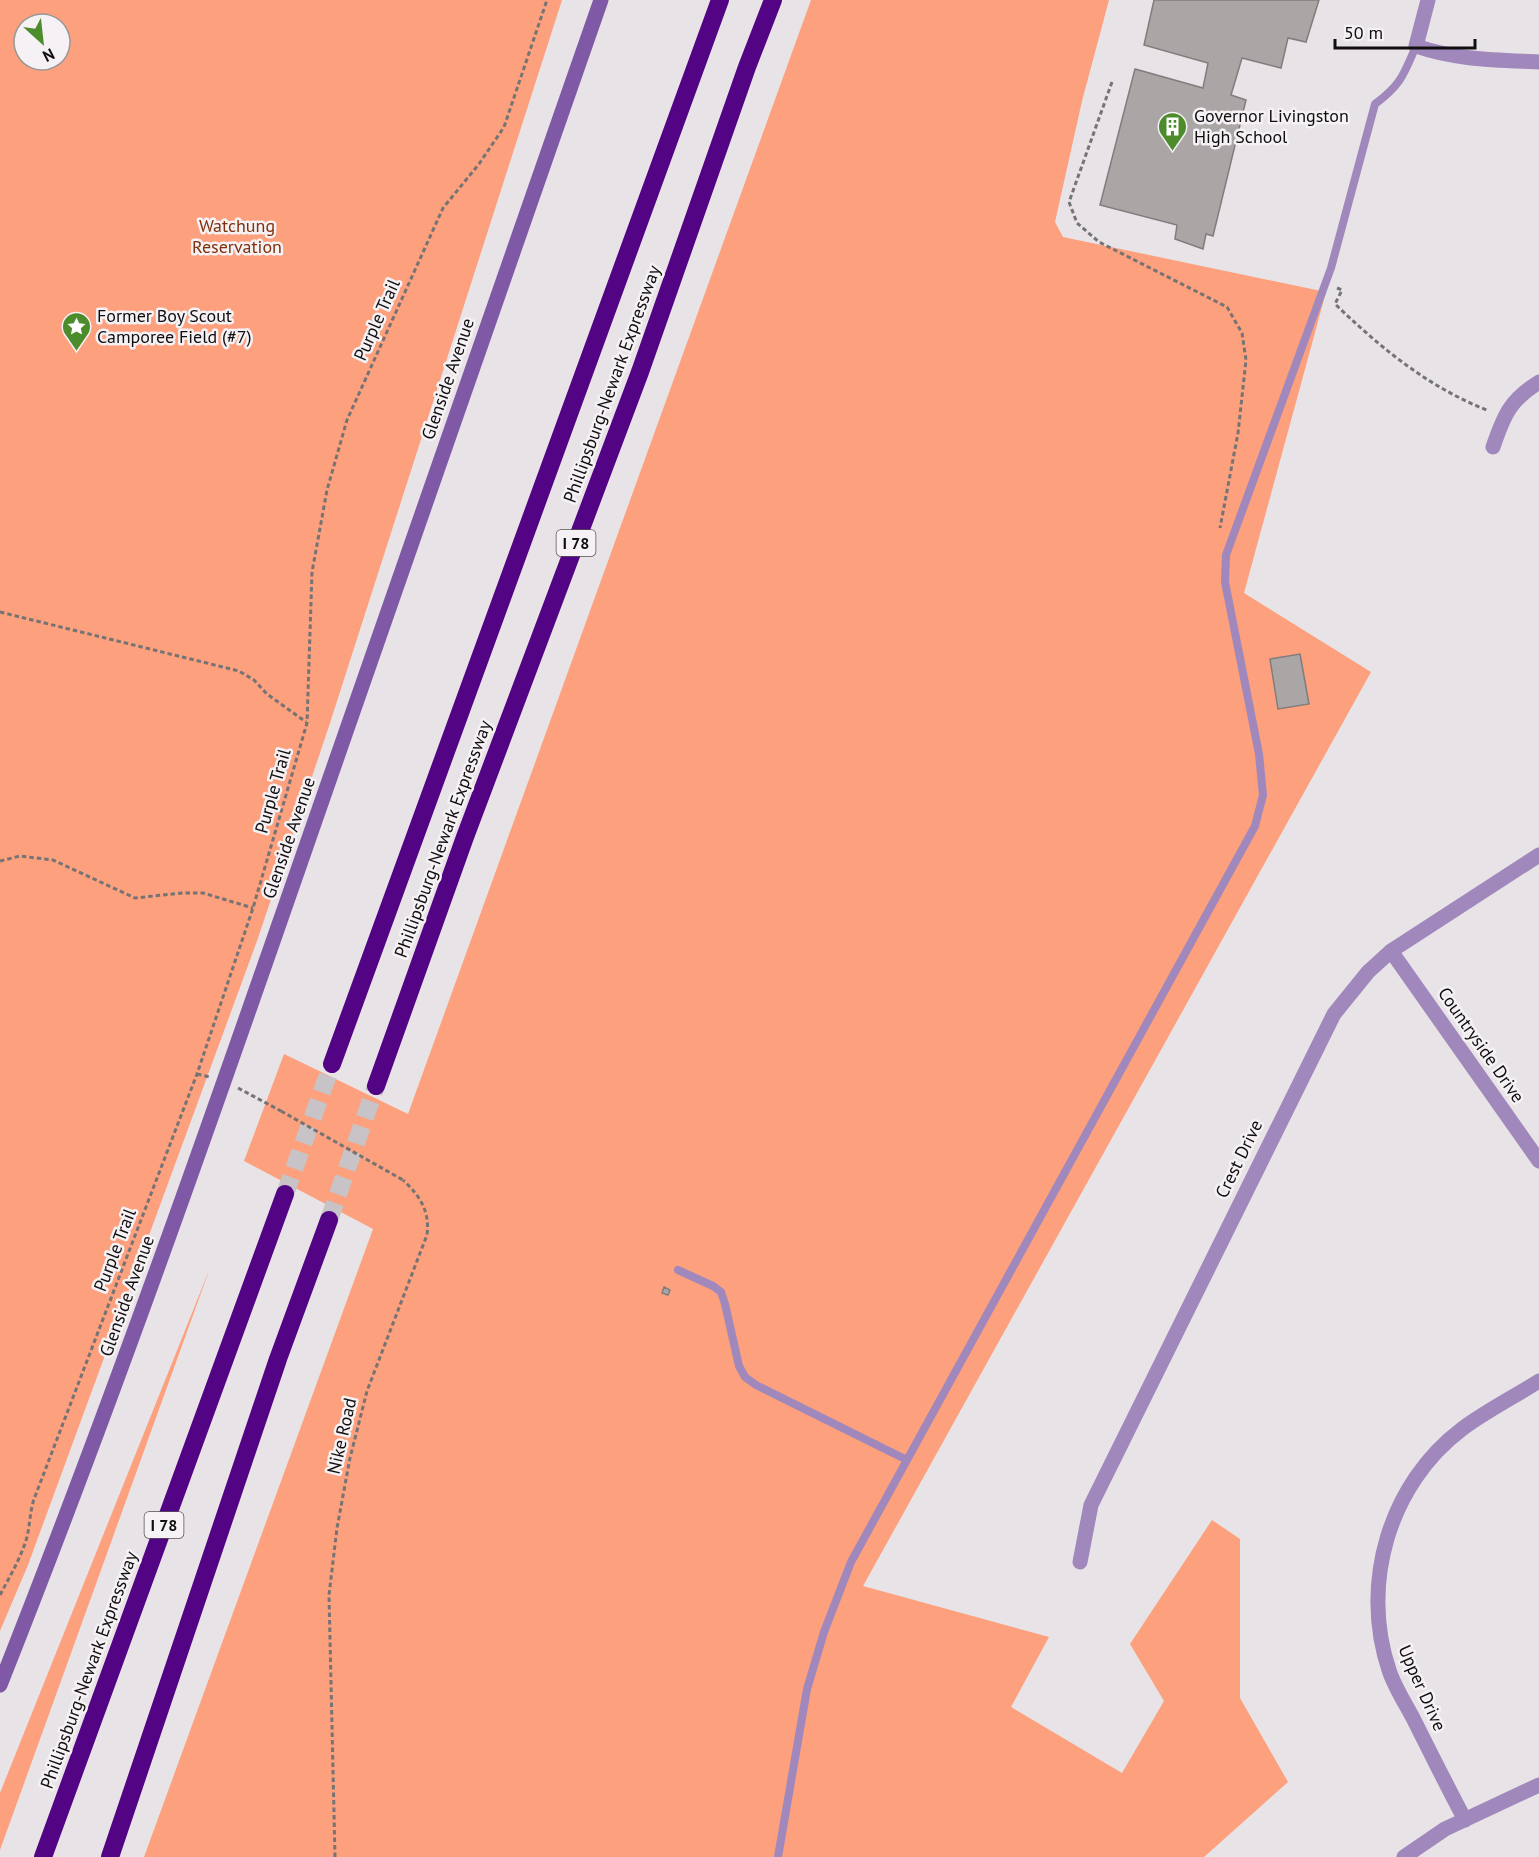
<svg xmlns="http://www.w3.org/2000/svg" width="1539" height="1857" font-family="'PT Sans',sans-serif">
  <rect width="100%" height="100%" fill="#e8e3e6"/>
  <!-- green -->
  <path fill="#fca07d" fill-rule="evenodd" d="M0,0h562l-232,723 -73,218 -229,624 -28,66zM24,24h36v36h-36z
    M811,0h298l-27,101 -27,121 8,15 263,55 -82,301 127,79 -508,914 186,51 -38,70 111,66 42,-72 -34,-57 82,-124 28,19v159l48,84 -84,75h-1060l229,-628 -129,-68 40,-107 124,60z
    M210,1268l-210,582v-57z"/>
  <!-- building -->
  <path fill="#aba6a6" stroke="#817c7d" stroke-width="1.5" d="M1154,0h165l-13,42 -18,-4 -7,30 -39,-10 -11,37 15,5 -33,136 -7,-2 -3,15 -28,-10 2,-14 -77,-20 35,-136 68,19 5,-25 -64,-18z
    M1300,654l9,50 -31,5 -8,-50z
    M664,1287l6,3 -2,5 -6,-2z"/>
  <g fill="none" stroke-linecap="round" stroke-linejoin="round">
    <!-- highway-tunnel -->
    <path stroke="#c8c3c6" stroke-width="18" stroke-dasharray="18 9" stroke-linecap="butt" d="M285,1194l47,-130
      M329,1220l47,-134"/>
    <!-- path -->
    <path stroke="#767375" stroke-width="3" stroke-dasharray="4.5 3" stroke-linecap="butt" d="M1112,82l-43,120 8,21 22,19 128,65 15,26 4,27 -8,73 -18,95
      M1337,288l5,2 -7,14c47,45 93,83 154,107
      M0,612l239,59 15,9 13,14 39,28
      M0,861l20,-5 33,4 82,38 47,-5h21l50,15
      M197,1074l13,3
      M238,1088l43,23
      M0,1595c10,-19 21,-37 27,-58 3,-13 3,-26 7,-38l163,-425 56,-166 54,-185 5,-151 15,-82 20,-70 96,-212 36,-44 25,-37 43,-127
      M335,1857l-6,-262 8,-67 13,-70 17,-67 60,-156c3,-24 -7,-39 -24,-55"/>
    <!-- lane -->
    <path stroke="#a088bc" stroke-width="8" d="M678,1270l35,16 8,6 4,12 14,62 6,11 11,8 151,75
      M778,1857l29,-168 17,-57 27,-70 404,-736 8,-31 -4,-41 -34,-172 1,-27 105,-287 44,-164c26,-19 29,-30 41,-58"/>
    <!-- street -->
    <path stroke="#a088bc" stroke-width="15" d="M1428,0l-12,46c40,14 81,14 123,16
      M1493,447c11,-32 17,-47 46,-65
      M1391,951l148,210
      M1080,1562l11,-57 243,-491 34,-42 23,-21 148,-96
      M1465,1820c-18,-34 -35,-68 -52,-102 -8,-15 -19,-32 -24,-48 -29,-86 0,-186 73,-241 24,-18 52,-32 77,-48
      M1404,1857l41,-28 94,-44"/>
    <!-- secondary -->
    <path stroke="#7f59a6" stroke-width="15" d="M0,1685c114,-287 216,-579 317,-870 95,-272 189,-544 284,-815"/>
    <!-- highway -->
    <path stroke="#530484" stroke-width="18" d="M332,1064l388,-1064
      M376,1086l89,-249 175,-465 107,-305 26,-67
      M43,1857l242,-663
      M110,1857l168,-498 51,-139"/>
    <!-- path-bridge -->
    <path stroke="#767375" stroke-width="3" stroke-dasharray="4.5 3" stroke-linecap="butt" d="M281,1111l122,69"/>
  </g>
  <!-- icons -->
  <defs>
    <symbol id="building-pin" viewBox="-11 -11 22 30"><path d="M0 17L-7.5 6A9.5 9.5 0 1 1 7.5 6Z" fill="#4c8c2d" stroke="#f5f1f4"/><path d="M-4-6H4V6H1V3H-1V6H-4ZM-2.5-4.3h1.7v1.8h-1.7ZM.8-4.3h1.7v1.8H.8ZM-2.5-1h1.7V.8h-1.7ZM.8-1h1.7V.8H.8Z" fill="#fff"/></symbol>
    <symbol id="sight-pin" viewBox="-11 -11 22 30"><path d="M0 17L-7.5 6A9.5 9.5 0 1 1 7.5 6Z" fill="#4c8c2d" stroke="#f5f1f4"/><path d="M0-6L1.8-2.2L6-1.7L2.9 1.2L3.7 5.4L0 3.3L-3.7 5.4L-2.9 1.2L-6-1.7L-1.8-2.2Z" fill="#fff"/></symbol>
  </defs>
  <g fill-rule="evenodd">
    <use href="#building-pin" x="1156" y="110" width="33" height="45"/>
    <use href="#sight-pin" x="60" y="310" width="33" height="45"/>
  </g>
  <g text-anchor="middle" stroke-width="5" stroke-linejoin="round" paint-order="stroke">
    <!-- shield labels -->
    <g fill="#f5f1f4" stroke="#555254" stroke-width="1.5">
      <rect x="556.5" y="530" width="39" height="26" rx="4.5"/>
      <rect x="144.5" y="1512" width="39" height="26" rx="4.5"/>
    </g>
    <g font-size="16" font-weight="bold" fill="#100e0f">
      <text x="576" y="549">I 78</text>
      <text x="164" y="1531">I 78</text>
    </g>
    <!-- poi labels -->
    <g font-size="18" fill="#100e0f" stroke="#f5f1f4" text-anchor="start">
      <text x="1194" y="122">Governor Livingston<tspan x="1194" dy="21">High School</tspan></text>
      <text x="97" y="322">Former Boy Scout<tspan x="97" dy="21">Camporee Field (#7)</tspan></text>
    </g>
    <!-- park labels -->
    <g font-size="18" fill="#7f2f09" stroke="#f5f1f4">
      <text x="237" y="232">Watchung<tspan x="237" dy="21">Reservation</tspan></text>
    </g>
    <!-- street labels -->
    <g font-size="18" fill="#100e0f" stroke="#f5f1f4">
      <text transform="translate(377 320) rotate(-66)" y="6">Purple Trail</text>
      <text transform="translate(448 379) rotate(-71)" y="6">Glenside Avenue</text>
      <text transform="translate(612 384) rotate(-70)" y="6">Phillipsburg-Newark Expressway</text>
      <text transform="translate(273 791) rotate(-74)" y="6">Purple Trail</text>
      <text transform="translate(289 838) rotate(-71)" y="6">Glenside Avenue</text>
      <text transform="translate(443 839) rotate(-70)" y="6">Phillipsburg-Newark Expressway</text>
      <text transform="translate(1481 1045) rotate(55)" y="6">Countryside Drive</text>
      <text transform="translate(1239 1159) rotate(-64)" y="6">Crest Drive</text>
      <text transform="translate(115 1250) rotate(-69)" y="6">Purple Trail</text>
      <text transform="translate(127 1296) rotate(-70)" y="6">Glenside Avenue</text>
      <text transform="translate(342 1436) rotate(-77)" y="6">Nike Road</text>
      <text transform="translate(89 1670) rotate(-70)" y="6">Phillipsburg-Newark Expressway</text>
      <text transform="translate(1422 1688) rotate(66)" y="6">Upper Drive</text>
    </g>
  </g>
  <!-- north arrow -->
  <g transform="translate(42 42) rotate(153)"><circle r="28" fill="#f5f1f4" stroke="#999698" stroke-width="1.5"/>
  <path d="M0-4.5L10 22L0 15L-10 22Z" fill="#4c8c2d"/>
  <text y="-9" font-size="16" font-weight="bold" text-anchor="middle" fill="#100e0f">N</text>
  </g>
  <!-- scale -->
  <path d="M1335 39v9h140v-9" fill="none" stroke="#100e0f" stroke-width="3"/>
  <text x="1344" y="39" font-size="18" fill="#100e0f" stroke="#f5f1f4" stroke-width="4.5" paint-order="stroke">50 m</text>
</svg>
